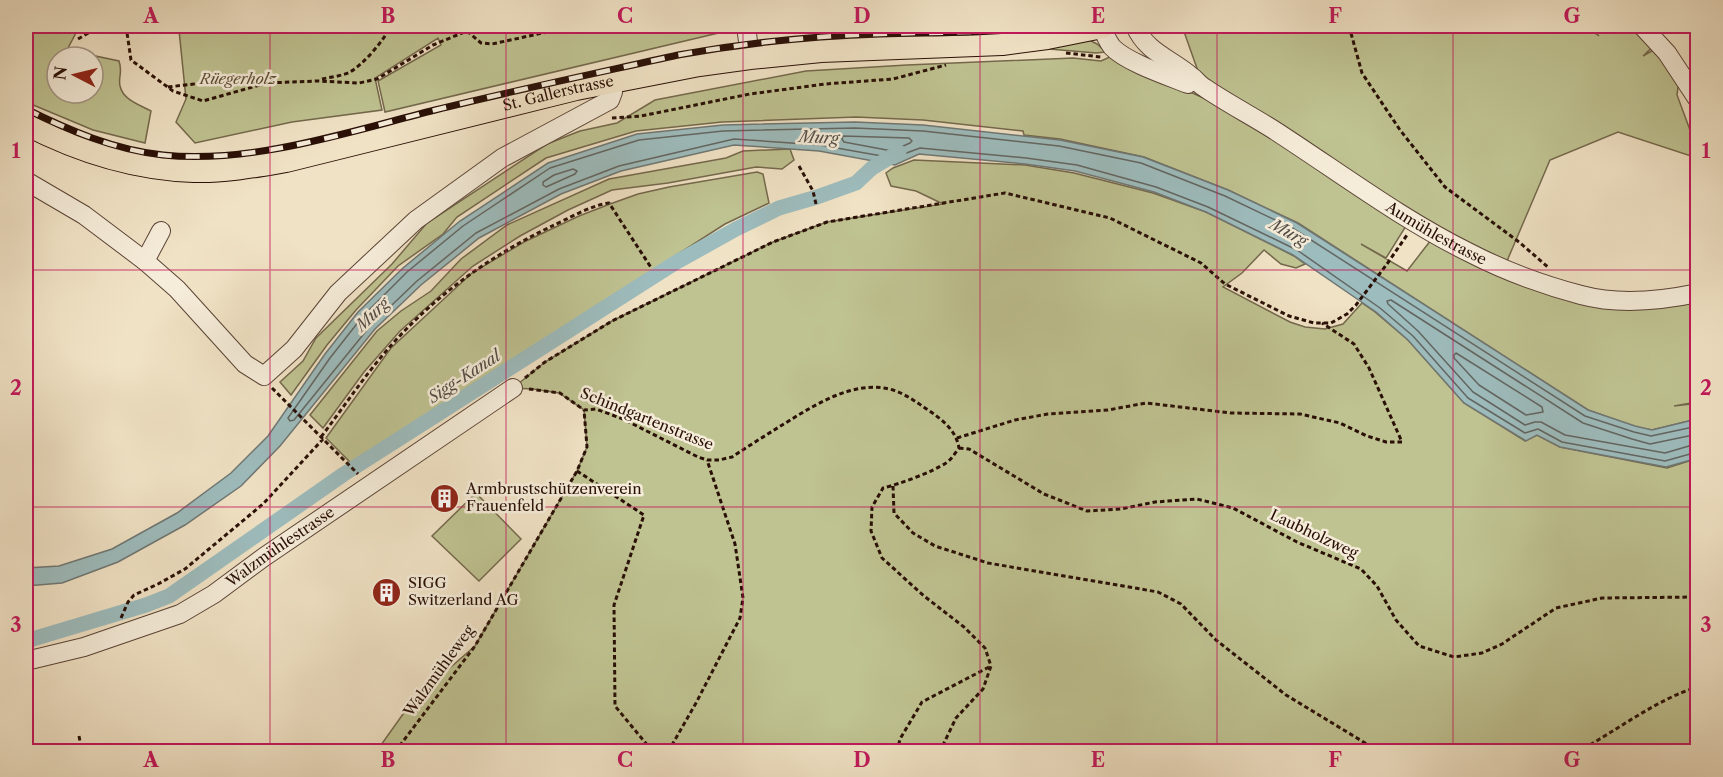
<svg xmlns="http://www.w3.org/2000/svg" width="1723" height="777" font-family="'Libre Caslon Text',serif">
  <rect width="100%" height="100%" fill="#f0e2c5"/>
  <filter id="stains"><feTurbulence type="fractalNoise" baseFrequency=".00333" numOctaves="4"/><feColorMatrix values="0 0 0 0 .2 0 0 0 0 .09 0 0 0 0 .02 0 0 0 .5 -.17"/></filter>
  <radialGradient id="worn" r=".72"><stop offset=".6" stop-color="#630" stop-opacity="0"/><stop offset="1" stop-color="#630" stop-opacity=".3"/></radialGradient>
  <!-- green -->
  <path fill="#bfc291" stroke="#74684c" stroke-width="1.5" fill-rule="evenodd" d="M26,26h71l-20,5 -10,19 52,11c4,11 -1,16 1,25 3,14 20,19 31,25l-6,32 -52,-13 -67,-28zM57,57h36v36h-36z
    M202,26h546l-363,86 -7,-31 63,-36 -3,-7 -63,40 7,32 -90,12 -97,21 -19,-21 10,-23 -7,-69z
    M1182,26h403l14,10 -11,-10h66l8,12 -19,18 12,-7 24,31 -2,15 20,54v9l-79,-26 -68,28 -43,101 -86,-42 -222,-145z
    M1089,40l8,4 9,8 -10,1 -59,-5z
    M1112,56l111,51 183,119 -20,32 -25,-14 46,27 24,-31 147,63 119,-3v96l-6,7 -17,3 17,-2 6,-6v21l-45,11 -17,-3 -47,-17 -290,-187 -70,-33 -84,-33 -84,-18 -36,-4 -1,-4 -100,-11 -67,-3 -134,5 -86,9 -90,27 -89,59 -14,17 -45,32 -42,44 -29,35 -36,50 -11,-13 23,-21 13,-23 76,-74 35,-41 120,-79 33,-13 37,-8 38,-23 151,-29 101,-6 166,-7 28,3z
    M790,149l4,11 -12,9 -26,-2 -88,16 -56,7 -44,20 -48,26 -47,30 -73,65 -36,41 -41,56 -13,-13 67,-84 24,-20 30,-20 30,-32 46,-34 102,-46 117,-21 17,-7z
    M914,160l111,5 49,8 79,20 53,19 88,44 11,8 -9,4 -15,-4 -17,-14 -22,23 -19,14 67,35 15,5 20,2 18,-5 19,-21 13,9 33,28 56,63 61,38 12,-6 23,12 107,21 25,-8 5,3v288l-1321,1 37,-52 62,-54 102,-175 10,-24 -3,-37 -25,-17 -26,-4 -20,-1 32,-26 67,-41 161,-79 54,-20 116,-18 -27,-13 -25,-5 -5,-13 7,-5z
    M757,172l6,2 6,29 -44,21 -374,239 -25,-25 65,-90 81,-75 52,-31 55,-26 31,-12 28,-10 31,-7z
    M476,493l45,46 -42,42 -47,-45z"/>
  <!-- water -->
  <path fill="#9dbcbd" stroke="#6f7774" stroke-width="1.5" d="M855,122l68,3 137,15 83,17 85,33 69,33 291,187 47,16 17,4 45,-11v44l-6,-3 -25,7 -106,-20 -23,-12 -11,6 -62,-38 -56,-63 -32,-28 -83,-57 -87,-43 -52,-20 -79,-21 -50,-7 -106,-10 -24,11 -76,-14 -85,-6 -113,26 -60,23 -82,44 -58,47 -46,44 -95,117 -39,40 -56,39 -67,37 -56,21 -36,3v-18l33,-2 53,-17 65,-36 54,-40 37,-37 57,-82 33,-42 45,-44 57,-47 88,-58 89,-29 86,-9z"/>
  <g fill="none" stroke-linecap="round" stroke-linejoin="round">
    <!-- shore -->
    <path stroke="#636662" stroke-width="1.5" d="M843,136l66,2 3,3 -2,2 -18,8 -48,-9 -2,-3z
      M573,169l4,2 -2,3 -29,13 -3,-2v-3l11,-7z
      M1456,353l86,54 1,5 -17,3 -47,-30 -25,-27v-3z
      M1698,426l-47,10 -17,-4 -49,-16 -291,-187 -69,-33 -84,-33 -82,-17 -136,-15 -68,-3 -132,3 -84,9 -89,28 -87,58 -56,46 -44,44 -33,42 -42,60 2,3 4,-1 77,-95 46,-44 59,-48 83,-44 60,-23 115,-27 86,6 73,13 27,-10 106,10 51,7 79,22 52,20 89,43 83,58 33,28 55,62 57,35 13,-4 24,13 103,19 25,-7 8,2
      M1698,434l-48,10 -18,-5 -49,-16 -192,-123 -4,1 1,3 30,27 55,61 52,33 10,-3h6l24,13 100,18 24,-7 9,2"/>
    <!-- canal -->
    <path stroke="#9dbcbd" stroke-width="15" d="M26,641l120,-36 23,-9 175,-122 331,-211 61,-34 43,-21 38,-11 39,-14 16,-15 27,-16"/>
    <defs>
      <g id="minor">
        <path d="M746,26l4,31"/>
        <path d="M1102,26c2,7 5,14 10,21 14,15 56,29 76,37"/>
        <path id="s1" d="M1135,26c12,27 35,32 56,50 5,3 8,9 14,12 22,15 47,28 69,42 65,42 127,89 196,123 35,18 73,32 111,42 37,10 79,6 117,-2"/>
        <path d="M1642,26l25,27 31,47"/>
        <path d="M26,181l58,34 61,46 32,28 68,75 19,12 30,-27 44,-56 78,-73 86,-62 108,-58 3,-8 -2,-12"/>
        <path d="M145,261l16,-30"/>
        <path id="s2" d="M26,661l58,-14 96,-33 34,-20 50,-37 249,-169"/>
      </g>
      <g id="major">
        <path id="s3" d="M26,123c52,27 109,45 168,47 31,1 62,-5 92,-10l290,-72 123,-24 51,-7 71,-7 181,-7 45,-6 55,-11"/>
      </g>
    </defs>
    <!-- minor casing -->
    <use href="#minor" stroke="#5b4436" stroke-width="20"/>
    <!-- major casing -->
    <use href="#major" stroke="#290f06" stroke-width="26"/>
    <!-- path -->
    <path stroke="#290f06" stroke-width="3" stroke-dasharray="4.5 3" stroke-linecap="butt" d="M126,26l5,34 42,31 30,10 64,-18 50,-2 42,2 18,-4 56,-34 34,-14 6,-5
      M1349,26l13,47 38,57 45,57 74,55 30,26
      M1689,26l9,41
      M467,31l14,12 11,1 83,-18
      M78,39l22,-13
      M1066,53l35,4
      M322,79c9,-2 20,-3 28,-7 14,-8 34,-32 41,-46
      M168,87l43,-5
      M612,118l29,-2 109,-22 75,-10 68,-5 53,-14
      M799,166l14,25 3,13
      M525,378l20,-16 67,-41 161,-79 54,-20 178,-29 105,25 91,45 24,21 64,32 25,7h17l16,-9 9,-9 31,-41 20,-29
      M272,388l86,86
      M529,389l31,4 24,17 12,-1 27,10 75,38 9,3h12l13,-3c15,-10 31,-20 47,-30 31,-19 74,-49 114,-37 12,4 22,11 32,18 15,10 31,21 34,40 -4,5 -7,11 -13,15 -14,9 -46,21 -63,25l-11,19 -1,24 11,27 42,38 40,31 21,21 6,18 -8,23 -27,29 -12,25v9
      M321,437c22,-29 42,-59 66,-87 45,-52 101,-93 163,-123 16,-7 41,-22 59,-24l43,66
      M957,438l58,-18 33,-6 60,-4 38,-7 85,10 69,1 40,9 27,13 19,6h16l-33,-74 -15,-24 -32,-21
      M959,448l10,1 75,45 43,17 34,-2 34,-7 42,-3 36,9 64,34 64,27 16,17 19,34 23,26 35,11 28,-4 20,-9 54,-36 46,-10 96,-1
      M577,471l67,44 -30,90 1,101 38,46
      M893,486l1,27 19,20 22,13 53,17 170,29 23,12 35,36 70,55 94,57
      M121,618l7,-16 6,-7 24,-11 27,-15 78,-65 60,-65
      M79,736l3,16
      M395,752l80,-106 102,-175 10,-24 -3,-37
      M668,752l28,-49 44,-85 3,-20 -8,-54 -28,-84
      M897,752l3,-13 22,-37 69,-36
      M1577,752c38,-20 81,-54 121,-65"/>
    <!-- minor -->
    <use href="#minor" stroke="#f5ecd9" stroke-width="18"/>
    <!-- major -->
    <use href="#major" stroke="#f0e2c5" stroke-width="24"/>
    <defs>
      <path id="rail" d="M26,109c42,21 89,41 137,46 90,9 185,-23 272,-45 81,-20 162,-37 243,-55 67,-12 134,-19 202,-21 54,-2 108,0 161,-8"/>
    </defs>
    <!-- rail casing -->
    <use href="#rail" stroke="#290f06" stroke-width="7"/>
    <!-- rail -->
    <use href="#rail" stroke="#f5ecd9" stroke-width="4.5" stroke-dasharray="14" stroke-linecap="butt"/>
  </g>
  <!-- grid -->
  <path fill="none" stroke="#c2185b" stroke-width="1.5" stroke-opacity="0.55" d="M270,26v726M506,26v726M743,26v726M980,26v726M1217,26v726M1453,26v726M26,270h1672M26,507h1672"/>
  <!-- icons -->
  <defs>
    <symbol id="building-disc" viewBox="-11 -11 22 22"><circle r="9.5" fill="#8f2418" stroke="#f5ecd9"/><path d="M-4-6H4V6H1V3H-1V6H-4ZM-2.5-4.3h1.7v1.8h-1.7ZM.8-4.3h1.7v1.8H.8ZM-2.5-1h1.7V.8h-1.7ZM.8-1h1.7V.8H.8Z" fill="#fff"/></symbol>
  </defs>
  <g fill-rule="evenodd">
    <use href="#building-disc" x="428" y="482" width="33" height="33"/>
    <use href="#building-disc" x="370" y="576" width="33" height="33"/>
  </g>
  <g text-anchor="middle" stroke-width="5" stroke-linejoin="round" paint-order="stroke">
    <!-- park labels -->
    <g font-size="15" font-style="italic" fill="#5e4e37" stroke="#f5ecd9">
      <text x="238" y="84">Rüegerholz</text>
    </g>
    <!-- street labels -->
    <g font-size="15" fill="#290f06" stroke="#f5ecd9">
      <text dy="5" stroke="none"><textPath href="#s3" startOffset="549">St. Gallerstrasse</textPath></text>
      <text dy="5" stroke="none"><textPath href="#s1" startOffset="368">Aumühlestrasse</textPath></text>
      <text transform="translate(647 419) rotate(22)" y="5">Schindgartenstrasse</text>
      <text transform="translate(1314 534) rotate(25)" y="5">Laubholzweg</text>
      <text dy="5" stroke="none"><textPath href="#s2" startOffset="282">Walzmühlestrasse</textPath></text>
      <text transform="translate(439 671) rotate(-54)" y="5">Walzmühleweg</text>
    </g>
    <!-- poi labels -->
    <g font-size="15" fill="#290f06" stroke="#f5ecd9" text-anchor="start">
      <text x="466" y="494">Armbrustschützenverein<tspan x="466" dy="17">Frauenfeld</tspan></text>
      <text x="408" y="588">SIGG<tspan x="408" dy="17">Switzerland AG</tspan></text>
    </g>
    <!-- water labels -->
    <g font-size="16" font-style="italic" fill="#524c46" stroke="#f5ecd9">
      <text transform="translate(819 137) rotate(3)" y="6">Murg</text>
      <text transform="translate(1289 232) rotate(29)" y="6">Murg</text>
      <text transform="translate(372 314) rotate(-44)" y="6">Murg</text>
      <text transform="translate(464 376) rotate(-33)" y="6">Sigg-Kanal</text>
    </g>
  </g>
  <!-- margin -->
  <rect width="1723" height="777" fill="none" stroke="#f0e2c5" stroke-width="66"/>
  <!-- north arrow -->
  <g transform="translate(75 75) rotate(277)"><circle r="28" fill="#f5ecd9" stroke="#a39485" stroke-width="1.5"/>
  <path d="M0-4.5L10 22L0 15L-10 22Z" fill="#8f2418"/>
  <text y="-9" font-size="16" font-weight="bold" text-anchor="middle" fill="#290f06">N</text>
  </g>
  <rect x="33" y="33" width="1657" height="711" fill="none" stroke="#c2185b" stroke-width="2"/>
  <g font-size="20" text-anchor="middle" font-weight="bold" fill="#c2185b">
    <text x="151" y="23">A</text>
    <text x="388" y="23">B</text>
    <text x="625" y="23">C</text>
    <text x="862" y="23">D</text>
    <text x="1098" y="23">E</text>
    <text x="1335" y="23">F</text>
    <text x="1572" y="23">G</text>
    <text x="16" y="158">1</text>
    <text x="1706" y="158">1</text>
    <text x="16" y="395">2</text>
    <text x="1706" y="395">2</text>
    <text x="16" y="632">3</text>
    <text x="1706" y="632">3</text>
    <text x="151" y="767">A</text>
    <text x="388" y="767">B</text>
    <text x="625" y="767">C</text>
    <text x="862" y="767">D</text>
    <text x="1098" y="767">E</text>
    <text x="1335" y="767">F</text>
    <text x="1572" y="767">G</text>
  </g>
  <rect width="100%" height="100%" filter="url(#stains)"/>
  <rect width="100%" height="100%" fill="url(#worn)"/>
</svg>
